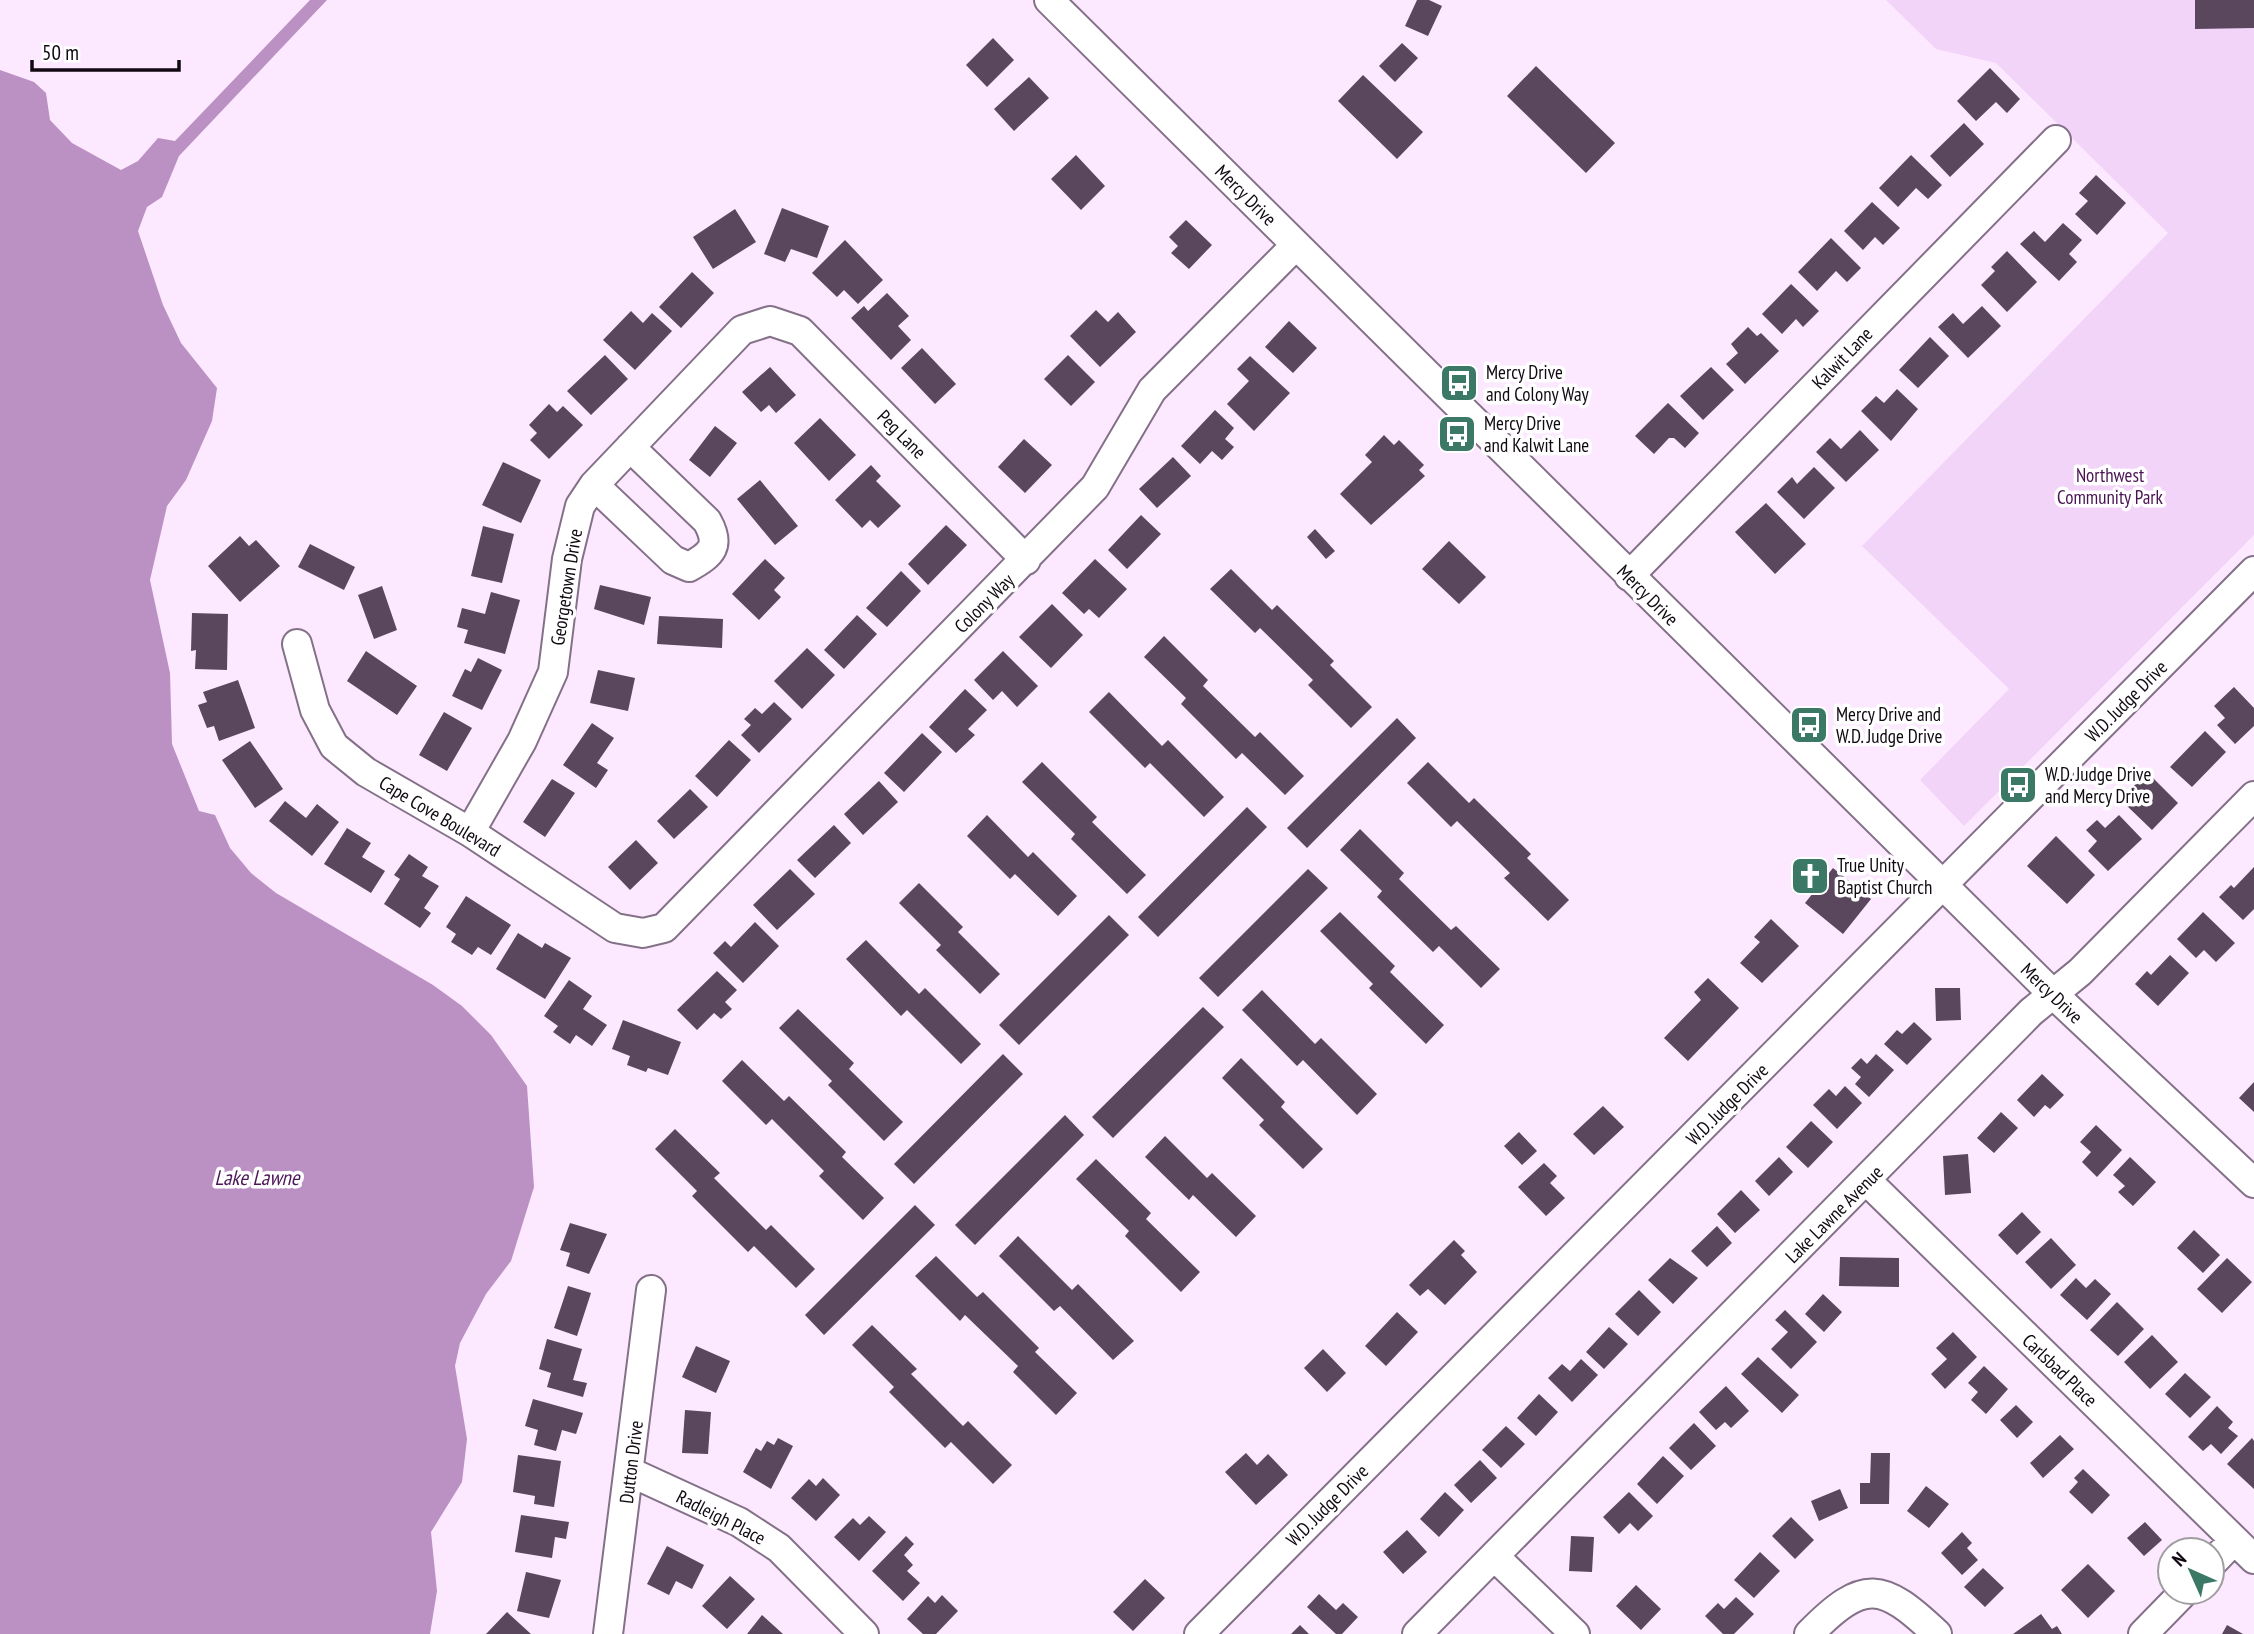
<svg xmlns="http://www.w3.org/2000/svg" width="2254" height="1634" font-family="'PT Sans Narrow',sans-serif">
  <rect width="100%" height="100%" fill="#fce9ff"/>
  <!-- green -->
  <path fill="#f3d4f9" d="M1886,0h368v535l-290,291 -44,-46 89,-91 -147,-143 306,-313 -172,-170 -60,-14z"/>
  <!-- water -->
  <path fill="#bb90c3" d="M310,0h17l-148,156 -17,41 -15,10 -9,24 25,74 18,38 36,45 -5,33 -26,59 -19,26 -17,74 20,93 2,71 27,67 16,4 15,33 21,25 25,20 157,92 29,21 29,29 36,51 7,101 -23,74 -25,33 -26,49 -5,23 12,73 -5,43 -31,50 6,59 -7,43h-430v-1564l34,12 12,11 4,27 22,23 49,27 17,-9 20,-23 17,3z"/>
  <!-- building -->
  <path fill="#5a475d" d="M1417,0h12l13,6 -14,30 -23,-10z
    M2195,0h59v28l-59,1z
    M993,38l21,22 -27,27 -21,-22z
    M1402,43l16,15 -23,24 -16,-16z
    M1536,66l79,77 -29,30 -79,-77z
    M1990,68l30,31 -13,14 -11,-11 -20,19 -19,-20z
    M1363,75l60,57 -26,27 -59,-58z
    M1029,77l20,21 -35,33 -20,-22z
    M1964,123l20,21 -34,33 -20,-21z
    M1076,155l29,31 -24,24 -30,-31z
    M1911,155l31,30 -14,14 -12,-11 -18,19 -19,-19z
    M2096,175l30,28 -29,32 -22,-21 13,-13 -9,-8z
    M1872,202l28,26 -17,17 -8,-8 -12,13 -19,-19z
    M782,208l47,18 -12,32 -26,-9 -6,13 -21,-8z
    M735,209l21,33 -43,27 -20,-32z
    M1186,220l26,25 -23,24 -18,-16 7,-7 -9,-9z
    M2063,223l19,17 -13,14 8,8 -18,19 -39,-37 14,-13 11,11z
    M1831,238l30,30 -14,14 -11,-11 -19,20 -19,-19z
    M845,240l38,40 -25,24 -14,-14 -7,7 -25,-24z
    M2007,251l30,31 -30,30 -26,-27 14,-14 -4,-4z
    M692,272l22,21 -33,35 -22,-21z
    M1791,284l28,27 -16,16 -7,-8 -14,15 -20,-20z
    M887,293l22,23 -11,10 13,14 -20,20 -40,-42 13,-12 4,5z
    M1982,306l19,20 -33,32 -30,-31 15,-14 10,11z
    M1096,310l12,12 10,-10 18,20 -36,35 -30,-31z
    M631,311l12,12 9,-10 20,18 -37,39 -32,-30z
    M1289,321l28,27 -24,25 -28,-26z
    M1748,327l9,9 4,-3 18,18 -34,33 -19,-20 12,-11 -7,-9z
    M1930,337l19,19 -31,32 -19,-18z
    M922,348l34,36 -21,20 -34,-36z
    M605,355l23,24 -37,36 -24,-24z
    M1068,355l27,27 -24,24 -27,-27z
    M1250,356l40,37 -36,38 -27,-27 22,-23 -12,-12z
    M770,367l26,28 -20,18 -7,-8 -8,7 -19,-20z
    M1711,367l23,23 -31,30 -23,-24z
    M1897,389l21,20 -27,32 -30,-30 15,-15 8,7z
    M1668,403l31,30 -14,15 -11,-10h-5l-15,16 -19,-18z
    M549,404l8,8 6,-6 20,19 -34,34 -19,-19 7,-7 -8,-8z
    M1215,410l19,18 -9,11 9,8 -12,13 -10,-9 -12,13 -19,-18z
    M820,418l36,37 -27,26 -35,-38z
    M715,426l22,17 -27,34 -21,-17z
    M1860,430l19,20 -33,32 -30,-30 14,-14 11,11z
    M1384,435l10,10 5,-5 25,25 -5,5 6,6 -54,49 -31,-31 32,-32 -7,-7z
    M1024,439l28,26 -27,28 -27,-26z
    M1173,457l18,19 -34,32 -18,-19z
    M503,462l38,18 -20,43 -39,-18z
    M871,465l10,11 -5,5 25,25 -23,22 -8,-8 -8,8 -27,-28z
    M1814,467l21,21 -31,31 -27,-27 15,-15 5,7z
    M760,480l38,46 -23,19 -38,-46z
    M1766,503l40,41 -31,30 -40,-42z
    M1141,515l20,19 -34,35 -19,-19z
    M946,525l21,20 -39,40 -20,-21z
    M483,526l31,8 -12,49 -31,-7z
    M1315,529l20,22 -9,8 -19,-22z
    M240,536l9,10 7,-6 24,26 -40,36 -32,-36z
    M1449,541l37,36 -27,27 -37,-35z
    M310,544l45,23 -11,23 -46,-23z
    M765,559l20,19 -11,12 7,7 -22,23 -27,-26z
    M1095,559l32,30 -28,29 -10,-9 -5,5 -22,-21z
    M1231,569l41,41 5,-5 57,56 -4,4 42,42 -21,21 -43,-43 5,-5 -53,-52 -5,5 -45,-44z
    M901,571l20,20 -34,36 -21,-19z
    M600,585l51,12 -7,28 -50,-16z
    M382,586l15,44 -23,9 -16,-44z
    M491,592l29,8 -15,54 -41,-11 4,-13 -11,-3 5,-19 23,6z
    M1052,604l31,31 -32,33 -32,-31z
    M192,613l36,1 -1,56 -32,-1 1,-19 -5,1z
    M857,615l20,19 -33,35 -20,-19z
    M659,616l64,3 -1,29 -65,-4z
    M1164,636l44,44 -5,6 52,51 5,-5 44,44 -19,19 -43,-42 -6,6 -55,-55 5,-6 -42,-41z
    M807,648l28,27 -33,34 -28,-28z
    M366,651l51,35 -20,29 -50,-34z
    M1003,651l35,35 -21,21 -15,-16 -9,9 -19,-20z
    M478,658l24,12 -20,40 -30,-14 13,-27 6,3z
    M598,670l37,8 -7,33 -38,-8z
    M238,680l17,48 -36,13 -5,-15 -7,2 -9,-23 9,-3 -4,-10z
    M2234,687l20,21v18l-19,18 -18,-19 8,-7 -11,-12z
    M965,689l22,21 -19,19 7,6 -19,18 -27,-26z
    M1109,692l53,54 6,-6 56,57 -20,20 -54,-54 -5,5 -56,-56z
    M774,702l18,17 -33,34 -18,-18 10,-10 -7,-6 11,-11 7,6z
    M444,712l28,16 -25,43 -28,-16z
    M1397,718l19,20 -109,110 -20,-20z
    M592,723l22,15 -17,25 11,7 -12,18 -33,-23z
    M2205,731l21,21 -34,35 -22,-20z
    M922,733l20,19 -38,40 -20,-19z
    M729,740l22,20 -34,37 -22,-21z
    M250,741l33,48 -28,19 -33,-48z
    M1042,762l55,55 -5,5 54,53 -19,19 -56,-55 4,-5 -53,-52z
    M1428,762l41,41 5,-5 57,56 -4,4 42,42 -21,21 -44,-43 6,-5 -53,-52 -6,6 -44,-44z
    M2147,772l31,31 -26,27 -26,-25 8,-9 -5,-5z
    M552,779l23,14 -30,44 -22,-15z
    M879,781l19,21 -35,33 -19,-21z
    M690,789l18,18 -34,32 -17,-18z
    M285,801l21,17 11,-14 22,18 -27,34 -43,-35z
    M1247,807l20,20 -109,110 -20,-20z
    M987,815l41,42 5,-5 44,44 -19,20 -43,-42 -5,5 -43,-43z
    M2119,815l23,24 -34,32 -20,-20 9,-10 -11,-11 11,-10 8,8z
    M834,825l17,18 -36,35 -18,-18z
    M347,828l24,15 -9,14 23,14 -14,22 -47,-29z
    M1360,829l44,44 -5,6 52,51 5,-4 44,43 -19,19 -42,-42 -6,6 -56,-55 5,-6 -42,-41z
    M2056,836l39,39 -28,29 -40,-38z
    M636,840l22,23 -28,27 -22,-23z
    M409,854l19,13 -6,9 17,10 -15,22 7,5 -11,15 -36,-24 16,-25 -6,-4z
    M2254,867v42l-11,11 -24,-23 12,-12 3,3z
    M1833,868l38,31 -28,35 -38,-31z
    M790,869l25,25 -38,36 -24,-25z
    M1308,869l20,19 -110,109 -19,-19z
    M919,883l44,44 -5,5 42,42 -20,20 -44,-44 5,-5 -42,-42z
    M466,896l45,29 -20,30 -13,-8 -6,8 -21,-13 5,-8 -10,-7z
    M1340,912l55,54 -5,6 54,53 -18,19 -57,-56 4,-4 -53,-53z
    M2203,912l32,31 -19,19 -12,-12 -8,8 -19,-19z
    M1109,915l20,20 -110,110 -20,-20z
    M1771,919l28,27 -37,37 -22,-20 20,-21 -6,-5z
    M755,922l24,24 -36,37 -30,-30 12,-12 6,6z
    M518,933l24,15 3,-5 26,15 -26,41 -49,-30z
    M866,940l53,54 6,-6 56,56 -20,20 -54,-54 -6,6 -55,-57z
    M2170,955l19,18 -31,33 -23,-22 12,-13 4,4z
    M717,971l20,19 -12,12 7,7 -11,10 -7,-6 -17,17 -20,-20z
    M1708,978l31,30 -51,53 -24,-23 37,-38 -7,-8z
    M569,980l23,16 -9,13 24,16 -15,21 -16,-11 -6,9 -17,-12 5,-6 -14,-10z
    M1935,988h25l1,32 -25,1z
    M1262,990l53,54 6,-6 56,56 -20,21 -54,-55 -6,6 -55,-56z
    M1203,1007l21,20 -111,111 -21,-21z
    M798,1009l56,54 -5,6 54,53 -19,19 -56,-56 4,-4 -53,-53z
    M623,1020l58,22 -13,33 -20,-7 -2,4 -19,-7 3,-9 -18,-7z
    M1914,1022l18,17 -25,26 -23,-21 13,-14 5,4z
    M1003,1054l20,20 -109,110 -20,-20z
    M1876,1054l18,16 -25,27 -14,-13 6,-7 -10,-9 10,-10 6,6z
    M1241,1058l44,44 -4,5 42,42 -20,20 -44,-44 5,-5 -42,-42z
    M742,1060l42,41 5,-5 57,56 -4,5 42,41 -21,22 -44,-44 5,-5 -52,-52 -6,6 -44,-44z
    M2042,1074l22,21 -14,14 -5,-4 -11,12 -17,-17z
    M2254,1082v30l-15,-14z
    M1845,1086l17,17 -25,26 -24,-24 16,-16 7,7z
    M1603,1106l21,21 -30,28 -21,-21z
    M2001,1112l17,16 -24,25 -17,-15z
    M1065,1115l19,20 -109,110 -20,-20z
    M1811,1121l22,21 -25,26 -22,-21z
    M2096,1125l26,25 -25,27 -15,-15 9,-10 -11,-10z
    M675,1129l45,44 -6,5 52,52 5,-5 44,44 -19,19 -42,-42 -6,6 -56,-56 5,-5 -42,-42z
    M1519,1132l18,19 -15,14 -18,-19z
    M1165,1136l42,42 5,-5 44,43 -20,21 -43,-42 -4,5 -44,-43z
    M1968,1154l3,39 -26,2 -2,-39z
    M1779,1157l14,15 -24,24 -14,-15z
    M2130,1157l26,25 -23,24 -15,-14 7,-6 -12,-11z
    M1096,1159l55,54 -5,6 54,53 -19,20 -56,-56 4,-5 -53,-52z
    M1544,1163l13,13 -7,7 15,15 -19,18 -28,-29z
    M1741,1190l19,20 -25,23 -18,-19z
    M915,1205l20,20 -111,110 -19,-20z
    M2022,1212l19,20 -24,23 -19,-20z
    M570,1223l37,11 -18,40 -23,-8 4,-13 -10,-3z
    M1717,1226l15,17 -25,24 -16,-16z
    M2194,1230l26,25 -17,18 -26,-25z
    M1018,1236l54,54 6,-6 56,57 -21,19 -53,-54 -6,5 -55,-55z
    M2051,1238l25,27 -25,24 -26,-27z
    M1454,1240l11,11 -4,4 16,17 -32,33 -17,-16 -8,7 -11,-11z
    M936,1256l41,41 6,-5 56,56 -4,4 42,41 -21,22 -43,-43 5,-6 -53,-51 -5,6 -45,-45z
    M1840,1257l59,1v29l-60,-1z
    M1670,1258l28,20 -25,26 -25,-24z
    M2227,1258l25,24 -30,31 -25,-24z
    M2076,1278l10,10 9,-9 16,15 -24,26 -27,-25z
    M568,1286l23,7 -14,43 -23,-8z
    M1639,1290l22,22 -23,24 -23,-22z
    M1823,1294l19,18 -18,20 -19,-18z
    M2117,1302l27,27 -26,27 -28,-26z
    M1785,1310l32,32 -26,27 -20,-20 17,-17 -13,-12z
    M1397,1312l21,20 -32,34 -21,-20z
    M872,1325l45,44 -6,5 52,52 5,-5 44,44 -19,19 -42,-42 -6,6 -56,-56 5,-5 -42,-42z
    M1609,1327l19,17 -24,25 -18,-17z
    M1953,1332l24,25 -32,32 -14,-15 16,-15 -11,-11z
    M2152,1335l26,27 -28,27 -26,-27z
    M547,1339l35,10 -9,31 14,3 -4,14 -36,-10 4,-14 -12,-4z
    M696,1346l34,15 -14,32 -34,-16z
    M1323,1349l23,24 -19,19 -23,-24z
    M1758,1357l41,38 -17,18 -41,-39z
    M1581,1359l17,16 -26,27 -24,-24 14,-14 8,7z
    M1984,1366l24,23 -22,25 -15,-14 7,-8 -10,-9z
    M2185,1373l26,24 -21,21 -25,-24z
    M1726,1386l23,25 -18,17 -6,-6 -9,8 -17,-18z
    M1539,1394l19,18 -22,24 -19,-18z
    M533,1399l50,14 -7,21 -14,-4 -6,21 -22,-6 4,-15 -13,-4z
    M2016,1405l17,17 -16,16 -17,-18z
    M2217,1406l16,16 -5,6 10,8 -17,18 -10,-10 -8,7 -15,-14z
    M685,1410l26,2 -3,42 -26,-1z
    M1694,1423l22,23 -25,24 -22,-22z
    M1506,1426l19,18 -24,24 -19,-18z
    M2060,1435l14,14 -31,29 -13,-15z
    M778,1438l15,8 -22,43 -28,-17 13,-24 5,3 6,-10 7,4z
    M2252,1438l2,3v48l-27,-25z
    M1246,1453l11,12 11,-11 20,21 -32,30 -31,-33z
    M1871,1453h19l-1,51h-29v-21h10z
    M518,1455l43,6 -7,46 -20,-3 1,-8 -22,-4z
    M1663,1456l21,20 -27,28 -20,-20z
    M1480,1460l17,18 -26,25 -17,-18z
    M2083,1469l27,26 -18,19 -23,-22 9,-10 -4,-4z
    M823,1478l17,17 -24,26 -25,-23 18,-19 7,7z
    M1926,1486l23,18 -20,24 -22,-17z
    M1840,1489l8,19 -29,13 -8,-20z
    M1445,1492l19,18 -25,27 -19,-18z
    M1629,1492l24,24 -15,15 -8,-8 -11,11 -16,-17z
    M521,1515l48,7 -3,17 -11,-2 -3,21 -37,-6z
    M869,1516l17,16 -27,29 -25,-24 19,-19 7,7z
    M1791,1517l23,23 -19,19 -23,-23z
    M2145,1522l17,18 -18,16 -17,-18z
    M1407,1530l20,22 -24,22 -20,-22z
    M1962,1532l10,11 -5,5 11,12 -16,15 -21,-22z
    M906,1536l8,8 -10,11 9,10 -6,6 13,12 -17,18 -31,-30z
    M1571,1536l23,1 -2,35 -23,-1z
    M667,1546l37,19 -12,24 -16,-8 -7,14 -22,-11z
    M1760,1552l20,19 -26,27 -20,-18z
    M2088,1564l27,27 -27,27 -27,-28z
    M1983,1568l21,20 -19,19 -21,-20z
    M526,1572l35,8 -12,38 -32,-7z
    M730,1576l25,23 -28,30 -25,-23z
    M1145,1579l20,19 -32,33 -20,-19z
    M1636,1585l25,24 -20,21 -25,-24z
    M1319,1594l17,16 7,-7 15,14 -16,17h-6l-29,-27z
    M942,1595l16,16 -22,23h-13l-16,-15 21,-23 7,7z
    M1736,1597l18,17 -20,20h-11l-18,-18 13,-13 6,6z
    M507,1612l24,22h-45z
    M2041,1614l11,15 5,-3 5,8h-49z
    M762,1615l21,19h-36z
    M1300,1625l9,9h-18z
    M2227,1625l16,9h-21z"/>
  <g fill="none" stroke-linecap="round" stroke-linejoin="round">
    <defs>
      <path id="minor" d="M1049,0l1004,994 201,189
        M594,485l79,75 16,7c23,-13 32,-21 18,-46l-77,-74
        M1629,576l427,-436
        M297,644l18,66 19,36 32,26 104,60 145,96 28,5 21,-5 431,-441 57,-97 144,-145
        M470,832l52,-91 31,-69 14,-113 13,-53 14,-21 148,-155 28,-9 30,10 226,229
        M1867,1181l387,378
        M630,1472l109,50 40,26 85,86
        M1494,1556l81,78
        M2212,1563l22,-23
        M608,1634l43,-344
        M1199,1634l1055,-1063
        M1417,1634l614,-622 49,-40 174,-176
        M1809,1634c55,-56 73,-52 128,0
        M2143,1634l41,-42"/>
    </defs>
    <!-- minor casing -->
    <use href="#minor" stroke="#847088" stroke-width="32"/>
    <!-- minor -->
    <use href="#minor" stroke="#fff" stroke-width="28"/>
  </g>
  <!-- icons -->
  <defs>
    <symbol id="bus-square" viewBox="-11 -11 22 22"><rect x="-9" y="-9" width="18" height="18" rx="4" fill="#3b7966" stroke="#fff"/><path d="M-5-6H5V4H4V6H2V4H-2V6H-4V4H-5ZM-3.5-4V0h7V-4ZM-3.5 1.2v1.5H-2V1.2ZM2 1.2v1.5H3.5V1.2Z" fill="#fff"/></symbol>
    <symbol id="church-square" viewBox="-11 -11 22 22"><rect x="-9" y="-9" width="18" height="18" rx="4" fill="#3b7966" stroke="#fff"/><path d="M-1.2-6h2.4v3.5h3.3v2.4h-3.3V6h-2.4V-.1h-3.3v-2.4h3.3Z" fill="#fff"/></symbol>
  </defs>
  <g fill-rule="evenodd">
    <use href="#bus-square" x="1437" y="361" width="44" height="44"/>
    <use href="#bus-square" x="1435" y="412" width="44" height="44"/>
    <use href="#bus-square" x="1787" y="703" width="44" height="44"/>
    <use href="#bus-square" x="1996" y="763" width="44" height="44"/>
    <use href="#church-square" x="1788" y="854" width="44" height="44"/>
  </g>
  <g text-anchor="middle" stroke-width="7" stroke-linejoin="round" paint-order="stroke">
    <!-- street labels -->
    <g font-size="19" fill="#100911" stroke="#fff">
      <text transform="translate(1246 195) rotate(45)" y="7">Mercy Drive</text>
      <text transform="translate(1842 358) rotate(-46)" y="7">Kalwit Lane</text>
      <text transform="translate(902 434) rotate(45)" y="7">Peg Lane</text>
      <text transform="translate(566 587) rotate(-81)" y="7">Georgetown Drive</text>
      <text transform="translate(1648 595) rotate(45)" y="7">Mercy Drive</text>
      <text transform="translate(984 603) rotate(-45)" y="7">Colony Way</text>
      <text transform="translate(2126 701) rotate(-45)" y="7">W.D. Judge Drive</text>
      <text transform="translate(440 816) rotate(31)" y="7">Cape Cove Boulevard</text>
      <text transform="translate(2052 993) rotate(44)" y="7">Mercy Drive</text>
      <text transform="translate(1727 1104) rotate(-45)" y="7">W.D. Judge Drive</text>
      <text transform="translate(1834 1214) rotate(-45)" y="7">Lake Lawne Avenue</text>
      <text transform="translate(2060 1370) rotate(44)" y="7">Carlsbad Place</text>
      <text transform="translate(631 1462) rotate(-83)" y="7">Dutton Drive</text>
      <text transform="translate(1327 1505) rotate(-45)" y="7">W.D. Judge Drive</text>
      <text transform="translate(721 1517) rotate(27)" y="7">Radleigh Place</text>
    </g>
    <!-- poi labels -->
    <g font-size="19" fill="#100911" stroke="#fff" text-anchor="start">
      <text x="1486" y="379">Mercy Drive<tspan x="1486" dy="22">and Colony Way</tspan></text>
      <text x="1484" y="430">Mercy Drive<tspan x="1484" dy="22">and Kalwit Lane</tspan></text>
      <text x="1836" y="721">Mercy Drive and<tspan x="1836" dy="22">W.D. Judge Drive</tspan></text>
      <text x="2045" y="781">W.D. Judge Drive<tspan x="2045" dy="22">and Mercy Drive</tspan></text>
      <text x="1837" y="872">True Unity<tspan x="1837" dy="22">Baptist Church</tspan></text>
    </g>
    <!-- park labels -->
    <g font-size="19" fill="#491353" stroke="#fff">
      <text x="2110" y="482">Northwest<tspan x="2110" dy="22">Community Park</tspan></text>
    </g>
    <!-- water labels -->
    <g font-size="21" font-style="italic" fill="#4d1857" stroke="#fff">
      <text x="257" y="1185">Lake Lawne</text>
    </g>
  </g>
  <!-- north arrow -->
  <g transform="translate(2191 1571) rotate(315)"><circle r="33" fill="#ffffff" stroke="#9f9da0" stroke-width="2"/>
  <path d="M0-5L12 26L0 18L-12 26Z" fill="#3b7966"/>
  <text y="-10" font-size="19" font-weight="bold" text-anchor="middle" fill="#100911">N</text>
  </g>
  <!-- scale -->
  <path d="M32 60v10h147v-10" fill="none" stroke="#100911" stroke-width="3.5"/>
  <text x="42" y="60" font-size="21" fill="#100911" stroke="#ffffff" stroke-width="5" paint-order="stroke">50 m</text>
</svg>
